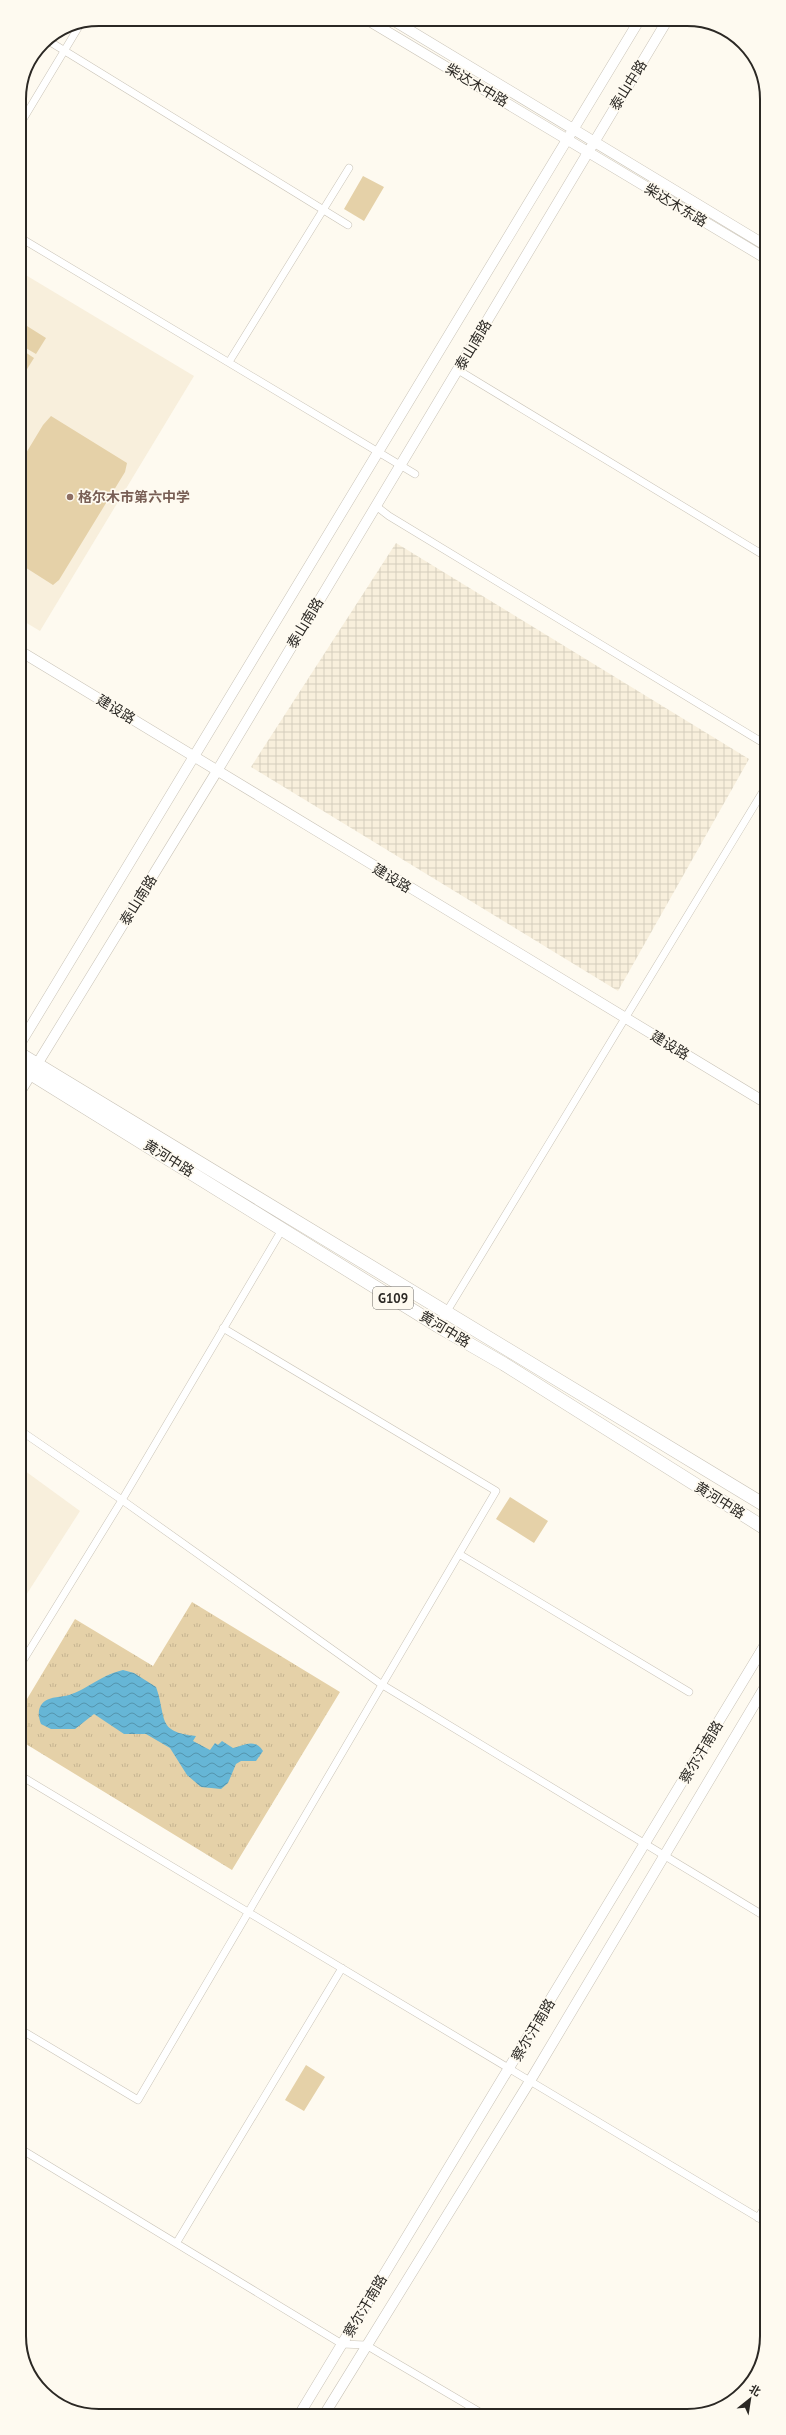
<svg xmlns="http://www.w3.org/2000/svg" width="786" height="2435" font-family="'PT Sans','Noto Sans SC',sans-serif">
  <defs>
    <pattern id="industrial-grid" width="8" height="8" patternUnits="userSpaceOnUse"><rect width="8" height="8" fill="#f8efdc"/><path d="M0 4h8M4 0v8" fill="none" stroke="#d5cdbd"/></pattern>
    <pattern id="park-tufts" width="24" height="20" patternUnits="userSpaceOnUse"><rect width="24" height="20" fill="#e5d1a8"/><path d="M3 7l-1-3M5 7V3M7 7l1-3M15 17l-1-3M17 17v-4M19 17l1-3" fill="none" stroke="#c5b390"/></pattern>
    <pattern id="water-waves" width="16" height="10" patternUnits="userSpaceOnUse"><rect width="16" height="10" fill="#66b6d6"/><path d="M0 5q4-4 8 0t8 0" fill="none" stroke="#5494ad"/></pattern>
  </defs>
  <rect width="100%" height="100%" fill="#fefaf0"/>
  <!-- industrial -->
  <path fill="url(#industrial-grid)" d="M396,543l353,216 -131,232 -367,-224z"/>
  <!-- built -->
  <path fill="#f8efdc" d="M19,271l175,105 -154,255 -20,-12z
    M21,1468l59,43 -59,92z"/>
  <!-- park -->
  <path fill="url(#park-tufts)" d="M192,1602l148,90 -108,178 -211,-129v-32l54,-90 78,47z"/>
  <!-- pitch -->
  <path fill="#e5d1a8" d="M363,176l21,11 -20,34 -20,-12z
    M19,321l27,17 -10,16 -17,-10z
    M19,348l15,10 -10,16 -5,-3z
    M51,416l76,47 -2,9 -66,108 -6,5 -33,-21v-101l23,-38z
    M510,1497l38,24 -14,22 -38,-24z
    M306,2065l19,12 -21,34 -19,-11z"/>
  <!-- water -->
  <path fill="url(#water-waves)" d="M123,1670l11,3 22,14c11,31 0,45 40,49l-3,5 17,9 5,-7 3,2 4,-4 11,7c11,-3 22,-10 30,3l-7,10h-15l-5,3 -8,19 -7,6 -20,-2 -14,-12 -17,-27 -24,-14h-22l-30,-20 -19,15h-24l-10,-5c-3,-8 -4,-17 4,-23 5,-4 17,-4 24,-6 19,-6 30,-19 54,-25z"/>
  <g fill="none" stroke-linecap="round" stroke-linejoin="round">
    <defs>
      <path id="street" d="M47,40l301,185
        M19,126l62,-103
        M19,237l396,237
        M229,362l120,-194
        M458,370l307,186
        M376,506l13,10 376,228
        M438,1326l327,-538
        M21,1431l101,69 259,184 385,233
        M459,1554l230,138
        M21,1664l101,-164 161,-272
        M21,1776l746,447
        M21,2030l117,70 358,-609 -273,-163
        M21,2149l321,195 24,1 117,69
        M758,2218l9,-15
        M177,2242l165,-274"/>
      <path id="secondary" d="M366,19l399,239
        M391,19l374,226
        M20,651l746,452
        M20,1044l620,-1025
        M20,1092l197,-321 451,-752
        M299,2415l467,-772
        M324,2415l206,-334 236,-396"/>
      <path id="highway" d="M20,1054l746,452
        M20,1067l418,259 66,38 262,165"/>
    </defs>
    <!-- street casing -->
    <use href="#street" stroke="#c9c3b7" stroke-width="8"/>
    <!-- secondary casing -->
    <use href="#secondary" stroke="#c9c3b7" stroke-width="11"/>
    <!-- highway casing -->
    <use href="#highway" stroke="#c9c3b7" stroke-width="14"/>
    <!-- street -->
    <use href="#street" stroke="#fff" stroke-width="7"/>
    <!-- secondary -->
    <use href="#secondary" stroke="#fff" stroke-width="10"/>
    <!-- highway -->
    <use href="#highway" stroke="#fff" stroke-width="13"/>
  </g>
  <!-- markers -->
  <circle fill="#8d6e63" stroke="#fefaf0" stroke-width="1.5" cx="70" cy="497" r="4"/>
  <g text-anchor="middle" stroke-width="3.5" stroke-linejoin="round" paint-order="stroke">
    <!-- shield labels -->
    <rect fill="#fefaf0" stroke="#6a6761" stroke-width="1" x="373" y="1287" width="40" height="22" rx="3"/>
    <g font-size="13" font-weight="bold" fill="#2b2824">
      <text x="393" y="1303">G109</text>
    </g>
    <!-- street labels -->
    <g font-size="14" fill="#2b2824" stroke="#fefaf0">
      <text transform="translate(477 85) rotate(31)" y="5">柴达木中路</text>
      <text transform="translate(628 85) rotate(-58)" y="5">泰山中路</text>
      <text transform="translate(676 205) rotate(31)" y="5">柴达木东路</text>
      <text transform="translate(473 345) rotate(-59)" y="5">泰山南路</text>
      <text transform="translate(305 623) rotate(-59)" y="5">泰山南路</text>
      <text transform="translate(116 709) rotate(31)" y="5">建设路</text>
      <text transform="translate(392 878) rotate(31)" y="5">建设路</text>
      <text transform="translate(138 900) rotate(-58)" y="5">泰山南路</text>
      <text transform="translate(670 1045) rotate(31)" y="5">建设路</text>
      <text transform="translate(169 1158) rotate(32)" y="5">黄河中路</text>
      <text transform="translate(445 1329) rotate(31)" y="5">黄河中路</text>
      <text transform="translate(720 1500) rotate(32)" y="5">黄河中路</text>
      <text transform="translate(701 1752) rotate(-59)" y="5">察尔汗南路</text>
      <text transform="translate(533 2030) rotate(-59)" y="5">察尔汗南路</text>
      <text transform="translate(365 2306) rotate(-59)" y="5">察尔汗南路</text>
    </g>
    <!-- education labels -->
    <g font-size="14" font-weight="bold" fill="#785e54" stroke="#fefaf0" text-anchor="start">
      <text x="78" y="502">格尔木市第六中学</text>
    </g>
  </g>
  <!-- crop -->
  <path d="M0 0H786V2435H0ZM99 26H687A73 73 0 0 1 760 99V2336A73 73 0 0 1 687 2409H99A73 73 0 0 1 26 2336V99A73 73 0 0 1 99 26Z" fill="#fefaf0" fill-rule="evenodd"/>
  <path fill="none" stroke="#2b2824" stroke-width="2" d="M99 26H687A73 73 0 0 1 760 99V2336A73 73 0 0 1 687 2409H99A73 73 0 0 1 26 2336V99A73 73 0 0 1 99 26Z"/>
  <!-- north arrow -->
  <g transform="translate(750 2399) rotate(30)" stroke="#fefaf0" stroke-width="3" paint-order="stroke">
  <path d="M0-3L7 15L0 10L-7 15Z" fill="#2b2824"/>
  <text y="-6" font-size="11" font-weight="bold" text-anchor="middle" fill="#2b2824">北</text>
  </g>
</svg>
